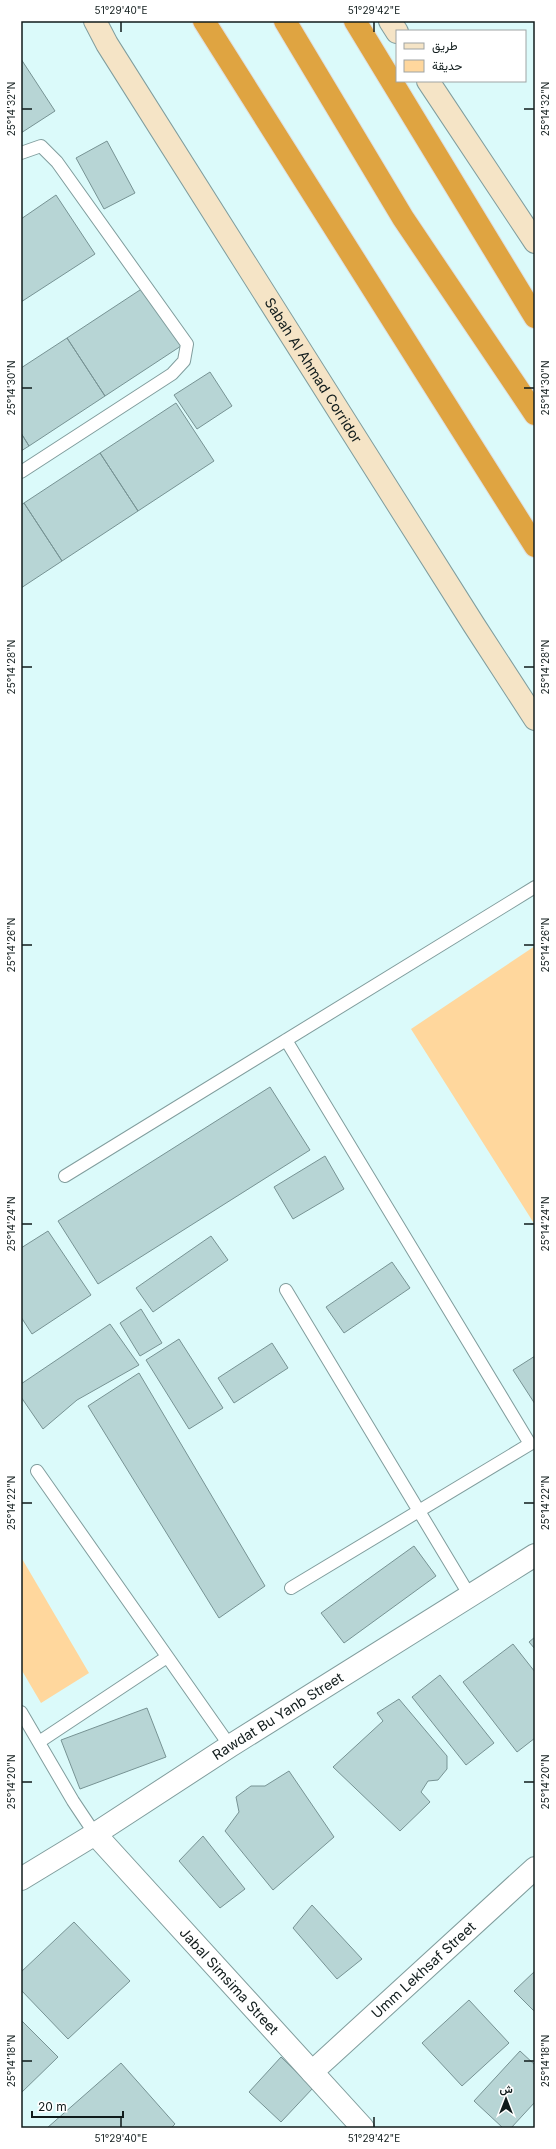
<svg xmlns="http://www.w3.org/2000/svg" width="556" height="2149" font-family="Inter,Vazirmatn,sans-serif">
  <rect width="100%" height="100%" fill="#dbfafa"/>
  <!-- green -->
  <path fill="#ffd79d" d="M535,946v279l-124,-196z
    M21,1557l68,116 -48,30 -20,-34z"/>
  <!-- building -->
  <path fill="#b7d5d5" stroke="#779394" d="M21,59l34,52 -34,22z
    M107,141l28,52 -31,16 -28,-51z
    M56,195l39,59 -74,48v-83z
    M143,288l38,58 -76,50 -38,-58z
    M67,338l38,58 -76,50 -8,-13v-65z
    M210,372l22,34 -35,23 -23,-34z
    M176,403l38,58 -76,50 -38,-58z
    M21,433l8,13 -8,5z
    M100,453l38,58 -76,50 -38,-58z
    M24,503l38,58 -41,27v-83z
    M270,1087l40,63 -212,134 -40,-63z
    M325,1156l19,33 -51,30 -19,-32z
    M48,1231l43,64 -59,39 -11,-17v-69z
    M211,1236l17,24 -75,52 -17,-24z
    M392,1262l18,26 -66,45 -18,-26z
    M141,1309l21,34 -22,13 -20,-33z
    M110,1324l29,41 -62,35 -34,29 -22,-32v-13z
    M179,1339l44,69 -34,21 -43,-69z
    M272,1343l16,25 -54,35 -16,-25z
    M535,1356v48l-22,-34z
    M139,1373l126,213 -46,32 -131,-212z
    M414,1546l22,30 -92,67 -23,-30z
    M535,1637v12l-6,-7z
    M513,1644l22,28v66l-18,14 -54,-70z
    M440,1675l54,68 -28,22 -54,-68z
    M399,1699l48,57v13l-9,11 -10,1 -7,11 9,10 -30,29 -67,-64 50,-46 -6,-8z
    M147,1708l19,49 -86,32 -19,-49z
    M289,1771l45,66 -61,53 -48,-59 14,-19 -3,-15 15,-11h14z
    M203,1836l42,53 -25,19 -41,-47z
    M312,1905l50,54 -25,20 -44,-51z
    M74,1922l56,59 -62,58 -47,-49v-18z
    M535,1971v41l-21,-21z
    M469,2000l40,43 -47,43 -40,-43z
    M21,2020l37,37 -37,36z
    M520,2051l15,14v37l-24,26h-8l-29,-27z
    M281,2057l32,31 -32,34 -32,-30z
    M121,2063l54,61 -4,4h-124z"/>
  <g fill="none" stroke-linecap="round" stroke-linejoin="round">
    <defs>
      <path id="lane" d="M21,153l20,-7 16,16 130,182 -3,17 -12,13 -151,98
        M286,1040l244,404 -239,144
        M65,1176l470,-289
        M286,1290l184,306
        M37,1471l193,275
        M21,1712l52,89 22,33
        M39,1742l128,-85"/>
      <g id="street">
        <path id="s1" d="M95,1834l268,294"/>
        <path id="s2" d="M21,1879l74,-45 135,-88 305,-191"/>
        <path id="s3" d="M312,2072l223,-204"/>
      </g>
      <g id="secondary">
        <path id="s4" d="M95,21l12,23 367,581 61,94"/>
        <path d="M390,21l7,11"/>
        <path d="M428,81l107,161"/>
      </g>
      <path id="highway" d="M204,21l331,525
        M285,21l118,197 132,196
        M355,21l180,296"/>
    </defs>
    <!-- lane casing -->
    <use href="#lane" stroke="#809d9d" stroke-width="14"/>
    <!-- street casing -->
    <use href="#street" stroke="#809d9d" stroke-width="24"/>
    <!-- secondary casing -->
    <use href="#secondary" stroke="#809d9d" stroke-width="24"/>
    <!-- highway casing -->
    <use href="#highway" stroke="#dedfdf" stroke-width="24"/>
    <!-- lane -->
    <use href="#lane" stroke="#fff" stroke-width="12"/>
    <!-- street -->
    <use href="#street" stroke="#fff" stroke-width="22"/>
    <!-- secondary -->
    <use href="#secondary" stroke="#f5e4c6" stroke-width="22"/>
    <!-- highway -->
    <use href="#highway" stroke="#dfa441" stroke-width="22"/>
  </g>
  <!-- ticks -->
  <path fill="none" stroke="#101b1b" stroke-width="1.5" d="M121,22v10M374,22v10M22,109h10M524,109h10M22,388h10M524,388h10M22,667h10M524,667h10M22,945h10M524,945h10M22,1224h10M524,1224h10M22,1503h10M524,1503h10M22,1782h10M524,1782h10M22,2061h10M524,2061h10M121,2117v10M374,2117v10"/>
  <g text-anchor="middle" stroke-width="3.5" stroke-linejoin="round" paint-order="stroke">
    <!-- street labels -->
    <g font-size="14" fill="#101b1b" stroke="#fff">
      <text dy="5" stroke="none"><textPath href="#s4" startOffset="412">Sabah Al Ahmad Corridor</textPath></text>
      <text dy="5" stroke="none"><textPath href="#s2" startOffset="304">Rawdat Bu Yanb Street</textPath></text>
      <text dy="5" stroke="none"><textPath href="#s3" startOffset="151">Umm Lekhsaf Street</textPath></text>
      <text dy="5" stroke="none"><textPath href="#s1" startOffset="199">Jabal Simsima Street</textPath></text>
    </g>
  </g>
  <!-- border -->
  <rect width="556" height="2149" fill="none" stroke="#ffffff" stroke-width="44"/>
  <!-- legend -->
  <rect x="396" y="30" width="130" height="52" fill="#ffffff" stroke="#9fa4a4"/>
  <rect x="404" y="43" width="20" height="6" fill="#f5e4c6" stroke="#9fa4a4"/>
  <text x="432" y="50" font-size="12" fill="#101b1b">طريق</text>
  <rect x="404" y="60" width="20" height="12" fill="#ffd79d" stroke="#9fa4a4"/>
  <text x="432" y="70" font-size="12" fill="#101b1b">حديقة</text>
  <!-- north arrow -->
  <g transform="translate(506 2099)" stroke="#ffffff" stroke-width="3" paint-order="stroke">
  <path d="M0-3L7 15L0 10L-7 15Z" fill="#101b1b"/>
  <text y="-6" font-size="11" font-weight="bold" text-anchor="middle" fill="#101b1b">ش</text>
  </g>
  <!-- scale -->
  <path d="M32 2111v6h91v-6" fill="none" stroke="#101b1b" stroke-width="2"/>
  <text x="38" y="2111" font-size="12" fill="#101b1b" stroke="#ffffff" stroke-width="3" paint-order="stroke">20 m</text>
  <rect x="22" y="22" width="512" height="2105" fill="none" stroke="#101b1b" stroke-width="1.5"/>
  <g font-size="10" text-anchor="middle" fill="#101b1b">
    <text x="121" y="14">51°29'40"E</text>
    <text x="374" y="14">51°29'42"E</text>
    <text transform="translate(11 109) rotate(-90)" y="4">25°14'32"N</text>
    <text transform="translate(545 109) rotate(-90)" y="4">25°14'32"N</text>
    <text transform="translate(11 388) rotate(-90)" y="4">25°14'30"N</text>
    <text transform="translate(545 388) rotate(-90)" y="4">25°14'30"N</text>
    <text transform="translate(11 667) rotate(-90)" y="4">25°14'28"N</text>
    <text transform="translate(545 667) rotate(-90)" y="4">25°14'28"N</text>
    <text transform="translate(11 945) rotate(-90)" y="4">25°14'26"N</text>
    <text transform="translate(545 945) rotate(-90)" y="4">25°14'26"N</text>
    <text transform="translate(11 1224) rotate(-90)" y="4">25°14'24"N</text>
    <text transform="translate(545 1224) rotate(-90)" y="4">25°14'24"N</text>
    <text transform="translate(11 1503) rotate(-90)" y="4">25°14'22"N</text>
    <text transform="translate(545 1503) rotate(-90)" y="4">25°14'22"N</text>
    <text transform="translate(11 1782) rotate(-90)" y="4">25°14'20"N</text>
    <text transform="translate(545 1782) rotate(-90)" y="4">25°14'20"N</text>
    <text transform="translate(11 2061) rotate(-90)" y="4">25°14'18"N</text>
    <text transform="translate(545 2061) rotate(-90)" y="4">25°14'18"N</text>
    <text x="121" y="2142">51°29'40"E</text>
    <text x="374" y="2142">51°29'42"E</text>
  </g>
</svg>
